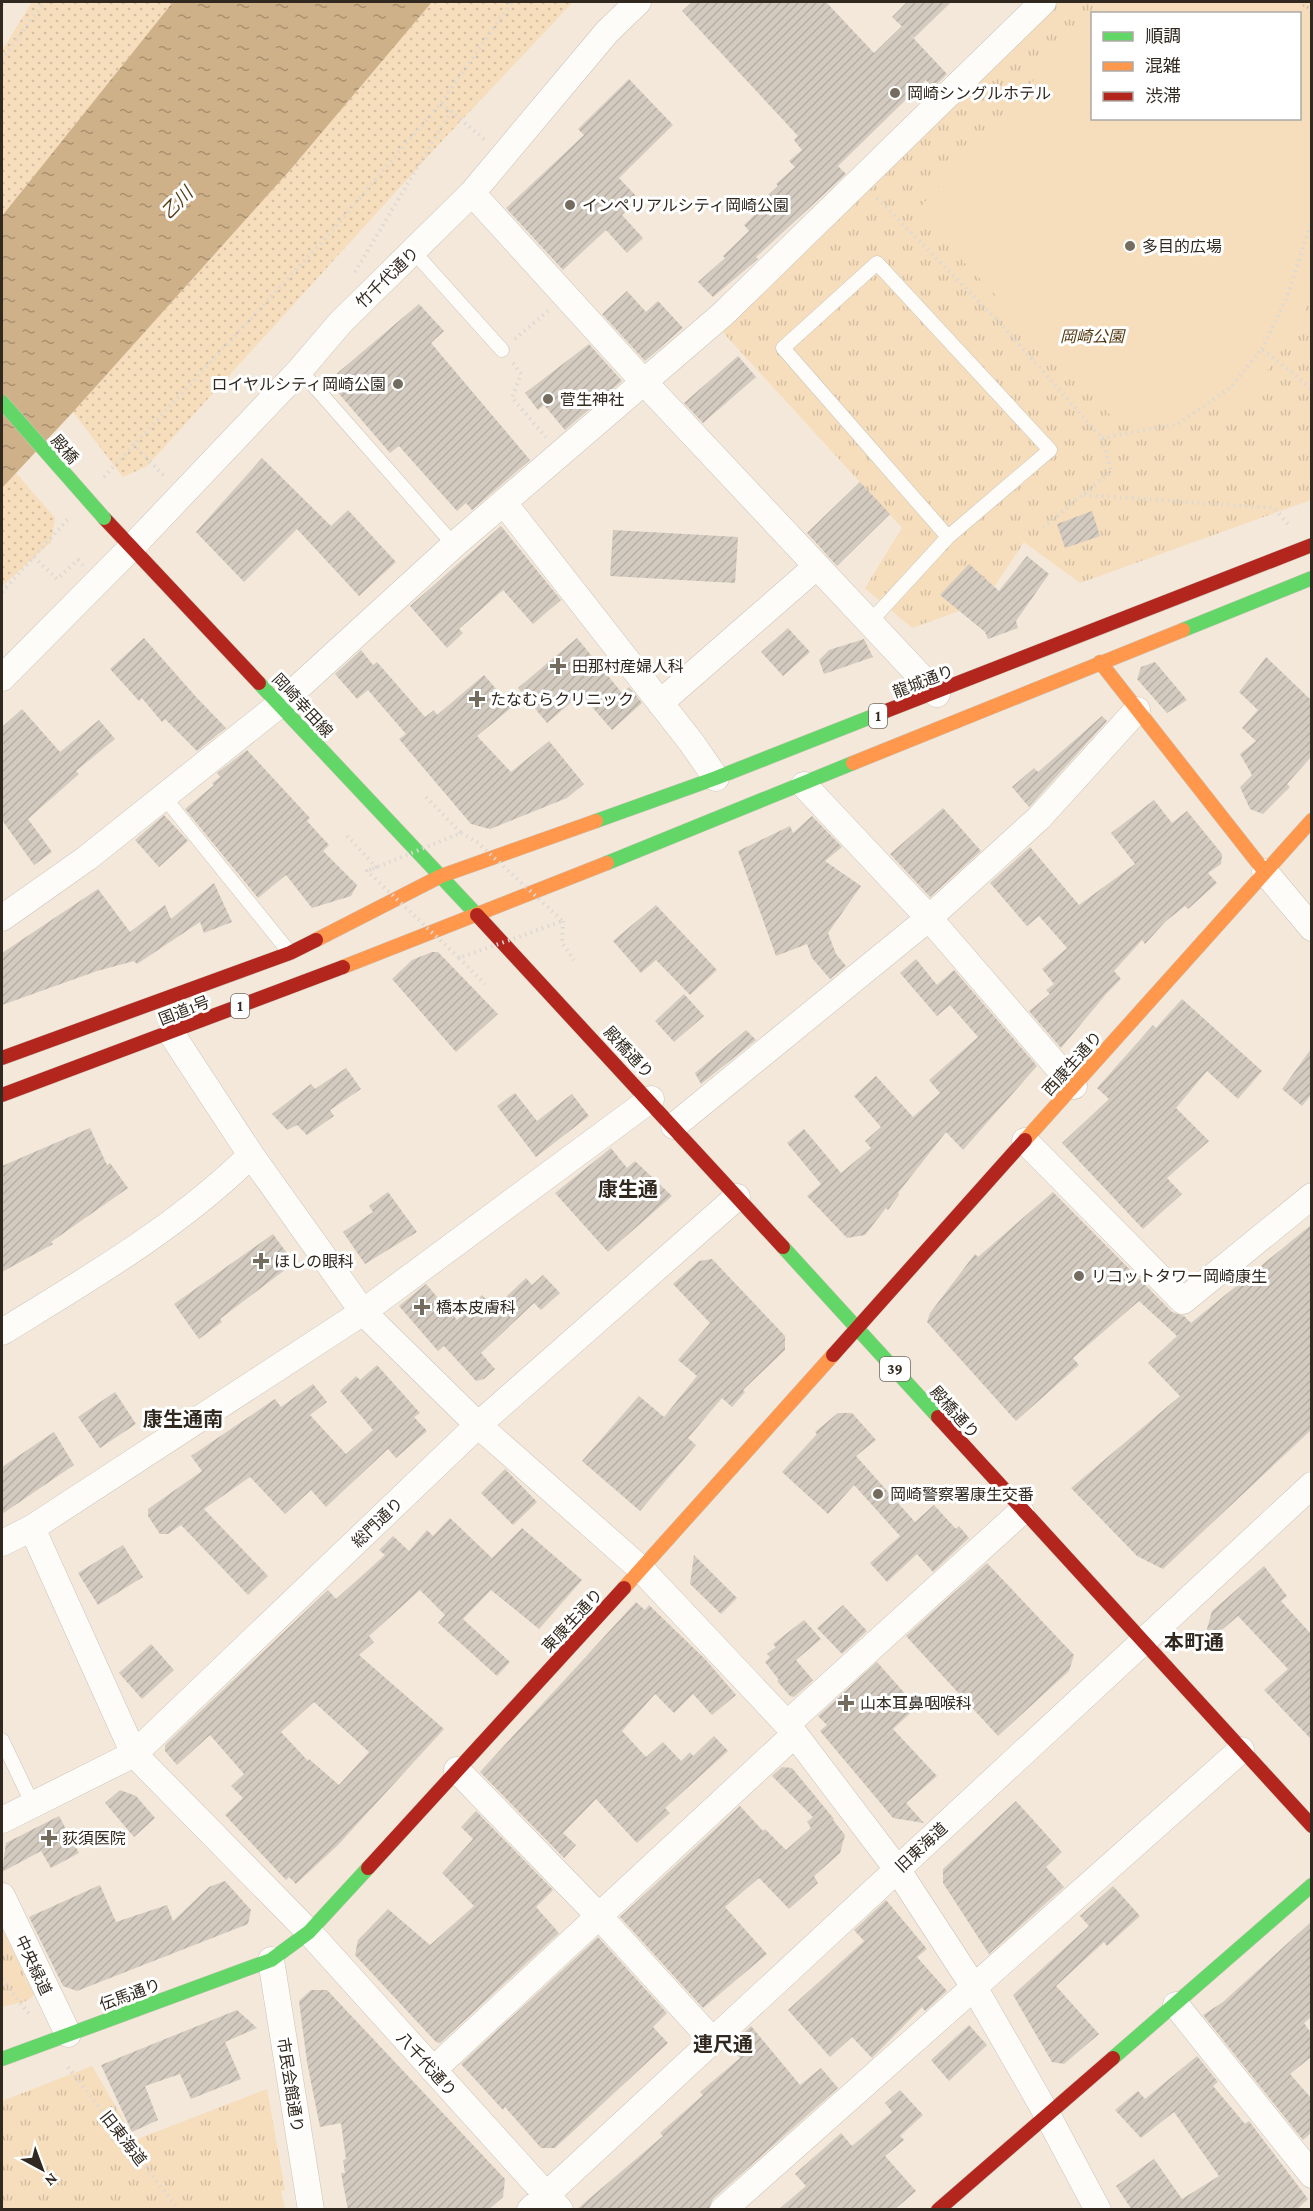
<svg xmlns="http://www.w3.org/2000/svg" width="1313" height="2211" font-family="'Crimson Pro','Noto Sans JP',serif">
  <defs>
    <pattern id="grass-dots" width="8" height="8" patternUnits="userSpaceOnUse" patternTransform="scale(1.5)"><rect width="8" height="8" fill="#f6ddbc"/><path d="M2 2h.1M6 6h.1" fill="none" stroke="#d3bea1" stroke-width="1.8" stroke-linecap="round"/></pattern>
    <pattern id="park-tufts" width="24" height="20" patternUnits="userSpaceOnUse" patternTransform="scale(1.5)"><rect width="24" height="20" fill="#f6ddbc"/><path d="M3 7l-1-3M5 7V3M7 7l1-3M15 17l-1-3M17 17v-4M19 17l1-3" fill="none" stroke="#d3bea1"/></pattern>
    <pattern id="water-ripples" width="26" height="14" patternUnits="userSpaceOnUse" patternTransform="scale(1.5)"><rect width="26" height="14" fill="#cfb189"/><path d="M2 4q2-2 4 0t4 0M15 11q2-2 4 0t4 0" fill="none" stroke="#a9906f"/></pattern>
    <pattern id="building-hatch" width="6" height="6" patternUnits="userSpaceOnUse" patternTransform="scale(1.5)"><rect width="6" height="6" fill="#d4cbc0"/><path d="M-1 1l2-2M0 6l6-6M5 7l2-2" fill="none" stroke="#b6aea5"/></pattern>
  </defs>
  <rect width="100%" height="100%" fill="#f3e8d9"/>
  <!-- grass -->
  <path fill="url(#grass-dots)" d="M32,2h141l-171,214v-165z
    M432,2h141l-133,141 -293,323 -24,11 -50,-65 218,-243z
    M16,473l39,45 -4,24 -49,44v-98z"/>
  <!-- park -->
  <path fill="url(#park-tufts)" fill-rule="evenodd" d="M1059,2h252v498l-231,83 -56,-41 -40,60 -72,26 -47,-40 37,-60 -183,-200zM1092,14h208v104h-208z
    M2,1928l32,67 -8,6 -24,6z
    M92,2066l43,74 132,-51 18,101 -4,1 4,18h-283v-108z"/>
  <!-- pitch -->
  <path fill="#f6ddbc" d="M1104,2h191l16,9 1,269 -8,40 -55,75 -51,21 -78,9 -204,-213 176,-197v103h208v-104l-207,-1z"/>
  <!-- water -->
  <path fill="url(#water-ripples)" d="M173,2h259l-141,167 -218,243 -71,76v-272z"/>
  <!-- building -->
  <path fill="url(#building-hatch)" fill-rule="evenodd" d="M692,2h134l48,51 28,-27 45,48 -14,14 -7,-8 -88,86 8,8 -90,83 2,2 -45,38 -15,-15 27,-24 -2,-2 26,-25 -5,-6 24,-23 -3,-4 13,-12 -2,-2 19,-17 -6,-6 13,-11 -8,-10 4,-4 -116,-125z
    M907,2h44l-37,36 -22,-21z
    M629,79l44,46 -54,53 20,21 -17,16 21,23 -16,15 -21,-23 -43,40 -57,-62 78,-73 -6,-6z
    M627,291l19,21 12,-11 25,27 -38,33 -43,-47z
    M419,304l25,27 -13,12 99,117 -58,50 -6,-7 -9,8 -58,-65 -9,7 -62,-72z
    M589,344l33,37 -57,49 -21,-25 -6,5 -13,-17z
    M738,356l18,21 -53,46 -19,-20z
    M262,458l69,68 17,-16 48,52 -37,34 -62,-67 -53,53 -48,-50z
    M860,482l30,32 -53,52 -30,-33z
    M1092,511l8,25 -35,12 -8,-24z
    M501,526l60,74 -28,24 -30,-34 -44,39 4,4 -16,15 -37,-42z
    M613,530l125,7 -3,46 -125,-7z
    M1027,556l22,18 -33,47 2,7 -30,11 -3,-7 -45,-37 29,-31 30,27z
    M788,628l22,24 -27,24 -22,-24z
    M144,638l53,60 29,30 -29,23 -32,-32 -3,3 -20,-24 -3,3 -29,-32z
    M577,638l45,55 7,-6 13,16 -30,27 -31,-36 -34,29 -29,-35z
    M864,639l9,18 -49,17 -5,-14 10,-10z
    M361,650l12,15 4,-3 48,55 9,-7 3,5 47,-40 28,32 -35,29 34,36 38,-31 35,43 -17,14 -77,31 -19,-5 -72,-85 7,-5 -38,-44 -11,9 -22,-25z
    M1266,657l45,43v57l-24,27 3,3 -27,27 -13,-5 -10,-22 12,-12 -12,-21 16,-13 -14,-13 16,-18 -19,-18z
    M1155,662l32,38 -20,13 -30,-34 4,-12z
    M22,709l38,43 39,-32 16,19 -39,32 3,3 -51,45 24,33 -18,13 -32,-45v-93z
    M1102,716l5,5 -78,86 -17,-20 22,-19 4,4z
    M247,750l63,68 -3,3 22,24 -6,6 34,34 -6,11 -39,12 -26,-33 -28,23 -73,-89 29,-24 -2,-2 8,-6 -3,-4z
    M1154,800l18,23 15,-12 35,43 -1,10 -13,9 9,10 -29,26 -3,-3 -19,15 -21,23 -3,-4 -28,31 7,8 -14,14 -46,55 -32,-37 21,-17 -4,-4 8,-6 -12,-15 25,-21 -28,-32 -12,10 -37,-43 40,-36 49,58 56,-41 -24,-31z
    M943,808l38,43 -51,46 -40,-43z
    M164,815l24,26 -29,26 -24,-27z
    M812,816l30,31 -17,14 36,25 -33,47 8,21 10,12 -16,13 -18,-21 -5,-14 -31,12 -38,-105 52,-25 3,7z
    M214,883l18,39 -28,11 -4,-11 -63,42 -3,-3 -37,10 -95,34v-52l96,-64 32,43 35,-27 6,14z
    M656,905l61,65 -27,25 -34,-35 -15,13 -28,-32z
    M432,952h6l60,62 -42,38 -64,-73 20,-19z
    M916,959l21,26 17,-15 83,96 -74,84 -17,-18 -48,61 1,2 -11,15 -2,-2 -21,27 -18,3 -40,-42 14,-12 -34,-41 17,-14 37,44 30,-25 -6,-7 16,-14 -27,-31 22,-20 37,41 27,-24 -11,-13 49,-43 -28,-32 -13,11 -37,-43z
    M684,994l20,22 -30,26 -19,-21z
    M1182,999l80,72 -24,28 -31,-28 -31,37 33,33 -42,37 15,16 -39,35 -81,-86 47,-44 -12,-11 56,-63 3,3z
    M746,1030l10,10 -55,44 -6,-11z
    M1311,1049v46l-9,11 -20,-17z
    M346,1068l15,21 -31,21 4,6 -27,19 -10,-10 -10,5 -15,-16 39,-30 4,5z
    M515,1093l22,28 35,-27 17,22 -53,41 -39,-51z
    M90,1128l17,37 3,-2 18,25 -77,54 2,2 -51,28v-106z
    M611,1148l16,20 8,-7 37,35 -64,56 -53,-59z
    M388,1192l29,40 -52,32 -22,-32 30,-20 -4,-6z
    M1053,1192l119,120 12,4 7,7 120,-98v205l-148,139 -26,-13 -66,-68 109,-92 -32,-33 29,-27 -38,-35 -66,57 6,7 -63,56 -89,-99 3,-9 45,-59 3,3z
    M273,1234l21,29 -74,56 2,3 -23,17 -25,-35z
    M712,1259l73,77v14l-42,40 2,2 -13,15 -10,-9 -34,40 8,7 -56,66 -58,-50 57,-65 25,21 33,-41 -19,-16 32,-37 -37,-39 26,-23z
    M543,1275l17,18 -19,17 -7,-7 -53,50 14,16 -11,10 -8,2 -32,-35 -6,5 -39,-45 27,-22 31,36 25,-25 12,13 32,-30 6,7z
    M377,1365l43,48 -6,4 13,14 -31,27 -8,-9 -62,58 -15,-17 -26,24 -35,-37 -46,32 64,67 -20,19 -67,-70 -13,9h-8l-12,-18v-7l54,-38 -11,-15 84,-57 6,8 32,-23 14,18 -17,13 36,39 27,-24 -33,-39 16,-15 4,4z
    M115,1392l21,32 -36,24 -22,-31z
    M838,1413h14l24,27 -20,16 59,66 19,-17 22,24 3,-3 10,12 -36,34 -16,-18 -30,28 -17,-19 30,-27 -46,-51 -26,29 -46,-42 35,-38 -2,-2z
    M54,1432l20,33 -72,49v-47z
    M505,1469l32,33 -24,23 -32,-32z
    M450,1518l42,40 30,-30 60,52 -43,49 -48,-39 -28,29 47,43 -13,14 -59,-53 7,-8 -25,-25 -51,46 5,6 -15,13 85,74 -106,116 -42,39 -7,-7 -3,3 -61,-65 18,-17 -12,-12 13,-12 -34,-39 -33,30 -12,-14v-6l163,-155 8,9 49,-44 -6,-5 14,-14 16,15 18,-21 6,6zM314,1702l55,50 -30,33 -30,-26 -1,2 -27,-29z
    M123,1545l20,32 -45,28 -20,-32z
    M694,1555l43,43 -16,16 -31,-30z
    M987,1563l87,92 -5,16 -71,65 -92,-100z
    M1264,1566l23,30 -6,5 30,33v105l-47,-49 24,-21 -50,-53 -36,31 10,-36z
    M636,1602l9,8 4,-5 57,55 30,35 -24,20 -19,-21 -19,19 -19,-19 -33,37 24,26 17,-15 18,19 9,-9 3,4 21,-20 14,15 -63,57 5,5 -33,30 -41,-44 -33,34 13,12 -12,13 -84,-86z
    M843,1605l24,26 -25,23 -25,-26z
    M804,1620l17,19 -25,21 17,20 -19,17 -4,-1 -13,-15 2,-1 -14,-18 5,-5 -3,-3 9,-7 -3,-3z
    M151,1644l23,26 -32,29 -23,-26z
    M877,1662l40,45 -24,22 44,47 -31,27 18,20 -31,-5 -73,-87 7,-6 -9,-9z
    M782,1767l10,1 42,51 -1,1 12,15 -5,18 -26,23 4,7 -29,26 -30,-31 -34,29 42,47 -64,54 -83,-91 120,-111 23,25 2,-2 21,21 25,-22 -4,-6 6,-5 -41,-41z
    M120,1790l16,6 19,22 -21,19 -29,-34z
    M1016,1801l46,51 -16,15 18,20 -75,67 -46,-71v-14z
    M476,1811l77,79 -17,17 23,26 -119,110 -4,-1 -81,-87 3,-15 30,-31 42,36 44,-39 -32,-33 31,-34 -12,-12z
    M59,1816l20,37 -28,15 -10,-17 -39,21 4,-29z
    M225,1881l26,29 -3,14 -171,67 -14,-5 -34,-69 71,-32 16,37 51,-17 6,16 36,-34z
    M1113,1886l27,30 -33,30 -3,-4 -48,44 43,48 -35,30 -12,-2 -39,-67 76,-69 -9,-10z
    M886,1900l41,49 -10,8 30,34 -22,20 -3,-4 -50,51 -20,-21 -22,20 -42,-47 76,-69 -10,-11z
    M1311,1922v95l-7,6 7,10v24l-21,17 21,24v35l-8,7 -100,-125 20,-13z
    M598,1937l69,76 -14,14 15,16 -113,105h-14l-36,-41 -2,3 -42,-46z
    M311,1990h16l178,189 -2,18 -15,13h-140l-7,-37h4l-2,-13 3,-1 -5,-36 -21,4 -13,-65 -8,-61z
    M237,2010l20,18 -32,14 16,37 -50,20 -11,-25 -35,12 13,34 -26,12 -31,-67z
    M969,2025l18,20 -38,36 -18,-21z
    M751,2026l49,59 21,-17 17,20 -125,111 -5,11h-132l87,-74 -3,-3 43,-38 -3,-3 40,-34 -11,-12z
    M1197,2056l21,26 -5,4 32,38 4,-3 59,78 -12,11h-164l-16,-24 38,-27 28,40 37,-23 -45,-64 -33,26 -26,-28 23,-19 7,8z
    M900,2090l23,25 -23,21 4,4 -19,16 31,35 -22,19h-116l28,-24 -11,-12 46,-41 11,13 40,-34 -7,-9z"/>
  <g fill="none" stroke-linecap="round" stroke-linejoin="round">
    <defs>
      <path id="lane" d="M414,252l88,98
        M300,370l154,175
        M870,622l78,-85 102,-87 -173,-187 -94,85 165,189
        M164,797l126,156
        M2,1740l31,65"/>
      <path id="street" d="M472,193l171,188 294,313
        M504,503l187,239 25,36
        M2,678l129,-130 169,-178 40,-47 132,-130 135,-161 31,-30
        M660,703l157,-137
        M804,785l125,133 145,168
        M1265,872l47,56
        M2,918l85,-60 193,-154 174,-159 269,-231 320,-312
        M171,1033l80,122 112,157 115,113 163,144 146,155 110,145 77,118 74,129 50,94
        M674,1126l255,-208 110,-100 98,-108
        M1025,1141l158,160 129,-105
        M2,1332c86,-53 176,-105 249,-177
        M32,1528l102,226 175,178 251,278
        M2,1543l30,-15 331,-216 288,-213
        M787,1724l234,-212
        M457,1770l142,146 113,124
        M2,1820l132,-66 344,-329 259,-228
        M2,1896l66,138
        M271,1960l40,250
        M1176,2005l136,170
        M433,2070l361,-335
        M530,2210l782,-725
        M723,2210l518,-460"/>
      <path id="fast" d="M1183,630l129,-52
        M259,683l218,232
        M596,821l120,-43 170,-67
        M607,863l246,-100
        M783,1247l155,170
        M1113,2058l199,-173
        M2,2059l269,-99 38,-28 59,-64"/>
      <path id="slow" d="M1100,662l165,210
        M853,763l330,-133
        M316,940l125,-64 155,-55
        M343,967l264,-104
        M1025,1140l287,-320
        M624,1588l209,-233"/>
      <path id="jam" d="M104,518l155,165
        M886,711l426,-166
        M477,915l306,332
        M2,1058l288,-105 26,-13
        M2,1095l341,-128
        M833,1355l192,-215
        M938,1417l374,409
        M368,1868l256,-280
        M938,2210l175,-152"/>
    </defs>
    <!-- lane casing -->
    <use href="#lane" stroke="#ccc4b9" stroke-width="15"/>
    <!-- street casing -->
    <use href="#street" stroke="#ccc4b9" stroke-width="27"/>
    <!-- fast casing -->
    <use href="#fast" stroke="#ccc4b9" stroke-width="15"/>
    <!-- slow casing -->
    <use href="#slow" stroke="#ccc4b9" stroke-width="15"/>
    <!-- jam casing -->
    <use href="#jam" stroke="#ccc4b9" stroke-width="15"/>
    <!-- path -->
    <path stroke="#dcd9d5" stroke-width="4" stroke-dasharray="1.5 4.5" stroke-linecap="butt" d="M2,4l3,-2
      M2,60l42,-58
      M451,111l34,29
      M877,198l122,124 103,116 9,33 -71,59
      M355,272l96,-161 -10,-8
      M515,339l33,-28
      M1262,349l25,-52 25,-76
      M513,363l8,11 -9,24 34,39
      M1102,438l76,-14 53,-37 31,-38 50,40
      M133,444l33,34
      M104,477l219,-236 118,-138 71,-101
      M1084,495l190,13 14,16
      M34,557l23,22 21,-19 5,5
      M2,592l66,-73
      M426,797l35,36
      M347,836l29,31 -9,4
      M563,921l-1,22 12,17
      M459,958l26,26
      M2,1979l27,35
      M68,2067l111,143"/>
    <!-- lane -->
    <use href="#lane" stroke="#fdfcf9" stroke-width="14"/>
    <!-- street -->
    <use href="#street" stroke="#fdfcf9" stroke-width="26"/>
    <!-- fast -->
    <use href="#fast" stroke="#63d668" stroke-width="14"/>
    <!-- slow -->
    <use href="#slow" stroke="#ff974d" stroke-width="14"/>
    <!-- jam -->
    <use href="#jam" stroke="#b3261e" stroke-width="14"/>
    <defs>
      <path id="fast-bridge" d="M2,402l102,116"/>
    </defs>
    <!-- fast-bridge casing -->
    <use href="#fast-bridge" stroke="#ccc4b9" stroke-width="15" stroke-linecap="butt"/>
    <!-- path-bridge -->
    <path stroke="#dcd9d5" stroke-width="4" stroke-dasharray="1.5 4.5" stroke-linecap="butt" d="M461,833l16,9 86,79 -104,37 -92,-87z"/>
    <!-- fast-bridge -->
    <use href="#fast-bridge" stroke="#63d668" stroke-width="14"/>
  </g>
  <!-- markers -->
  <g fill="#756c60" stroke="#fff" stroke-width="2">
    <circle cx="895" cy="93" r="6"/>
    <circle cx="570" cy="205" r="6"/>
    <circle cx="1130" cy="246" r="6"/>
    <circle cx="398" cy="384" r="6"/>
    <circle cx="548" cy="399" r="6"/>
    <path d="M555 657h6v6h6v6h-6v6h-6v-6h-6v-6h6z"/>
    <path d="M474 690h6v6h6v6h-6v6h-6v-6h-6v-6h6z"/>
    <path d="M258 1252h6v6h6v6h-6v6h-6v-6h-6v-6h6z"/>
    <circle cx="1079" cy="1276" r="6"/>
    <path d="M419 1298h6v6h6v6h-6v6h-6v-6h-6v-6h6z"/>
    <circle cx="878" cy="1494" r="6"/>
    <path d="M843 1694h6v6h6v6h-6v6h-6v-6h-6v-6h6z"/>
    <path d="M46 1829h6v6h6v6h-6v6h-6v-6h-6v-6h6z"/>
  </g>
  <g text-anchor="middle" stroke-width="6" stroke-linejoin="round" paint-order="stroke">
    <!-- shield labels -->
    <g fill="#fff" stroke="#6f6962" stroke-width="1.5">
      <rect x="869" y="704" width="18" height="24" rx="4.5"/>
      <rect x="231" y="994" width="18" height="24" rx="4.5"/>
      <rect x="880" y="1357" width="30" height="24" rx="4.5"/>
    </g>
    <g font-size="15" font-weight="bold" fill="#31291f">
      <text x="878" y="721">1</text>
      <text x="240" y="1011">1</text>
      <text x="895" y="1374">39</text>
    </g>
    <!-- poi labels -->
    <g font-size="16" fill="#31291f" stroke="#fff" text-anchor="start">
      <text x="907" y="99">岡崎シングルホテル</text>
      <text x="582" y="211">インペリアルシティ岡崎公園</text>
      <text x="1142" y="252">多目的広場</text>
      <text x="386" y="390" text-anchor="end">ロイヤルシティ岡崎公園</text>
      <text x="560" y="405">菅生神社</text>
      <text x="572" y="672">田那村産婦人科</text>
      <text x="490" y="705">たなむらクリニック</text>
      <text x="274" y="1267">ほしの眼科</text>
      <text x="1091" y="1282">リコットタワー岡崎康生</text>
      <text x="436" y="1313">橋本皮膚科</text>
      <text x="890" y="1500">岡崎警察署康生交番</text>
      <text x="860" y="1709">山本耳鼻咽喉科</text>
      <text x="62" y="1844">荻須医院</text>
    </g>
    <!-- street labels -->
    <g font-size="16" fill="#31291f" stroke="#fff">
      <text transform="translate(387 277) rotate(-44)" y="6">竹千代通り</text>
      <text transform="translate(65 449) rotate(49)" y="6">殿橋</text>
      <text transform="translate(923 681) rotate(-21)" y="6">龍城通り</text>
      <text transform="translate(303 705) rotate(47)" y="6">岡崎幸田線</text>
      <text transform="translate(184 1010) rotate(-21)" y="6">国道1号</text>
      <text transform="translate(629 1052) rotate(47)" y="6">殿橋通り</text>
      <text transform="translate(1072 1063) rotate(-48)" y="6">西康生通り</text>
      <text transform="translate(955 1412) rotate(48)" y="6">殿橋通り</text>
      <text transform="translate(377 1522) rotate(-44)" y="6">総門通り</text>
      <text transform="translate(572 1620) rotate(-47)" y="6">東康生通り</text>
      <text transform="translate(921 1847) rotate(-43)" y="6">旧東海道</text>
      <text transform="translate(34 1965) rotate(65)" y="6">中央緑道</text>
      <text transform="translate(130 1994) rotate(-20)" y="6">伝馬通り</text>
      <text transform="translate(427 2064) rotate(48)" y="6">八千代通り</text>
      <text transform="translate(291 2085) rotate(81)" y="6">市民会館通り</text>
      <text transform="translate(124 2138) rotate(52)" y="6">旧東海道</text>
    </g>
    <!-- park labels -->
    <g font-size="16" font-style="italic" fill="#553a11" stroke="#fff">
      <text x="1092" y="342">岡崎公園</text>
    </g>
    <!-- water labels -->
    <g font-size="18" font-style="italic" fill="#593e16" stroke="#fff">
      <text transform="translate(177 203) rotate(-46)" y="6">乙川</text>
    </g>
    <!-- quarter labels -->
    <g font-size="20" font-weight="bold" fill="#31291f" stroke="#fff">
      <text x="628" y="1196">康生通</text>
      <text x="183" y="1426">康生通南</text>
      <text x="1194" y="1649">本町通</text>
      <text x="723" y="2051">連尺通</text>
    </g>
  </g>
  <!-- border -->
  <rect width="1313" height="2211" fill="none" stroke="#31291f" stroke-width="6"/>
  <!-- legend -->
  <rect x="1091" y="12" width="210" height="108" fill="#ffffff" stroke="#ada9a5" stroke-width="1.5"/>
  <rect x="1103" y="32" width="30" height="9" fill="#63d668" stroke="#ada9a5" stroke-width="1.5"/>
  <text x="1145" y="42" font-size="18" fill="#31291f">順調</text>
  <rect x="1103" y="62" width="30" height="9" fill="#ff974d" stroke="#ada9a5" stroke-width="1.5"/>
  <text x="1145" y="72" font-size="18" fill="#31291f">混雑</text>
  <rect x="1103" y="92" width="30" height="9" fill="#b3261e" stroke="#ada9a5" stroke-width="1.5"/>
  <text x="1145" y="102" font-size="18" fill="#31291f">渋滞</text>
  <!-- north arrow -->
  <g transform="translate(42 2169) rotate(139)" stroke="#ffffff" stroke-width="4.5" paint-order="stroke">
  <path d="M0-4.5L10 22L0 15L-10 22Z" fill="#31291f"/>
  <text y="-9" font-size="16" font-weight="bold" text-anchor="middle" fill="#31291f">N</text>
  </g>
</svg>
